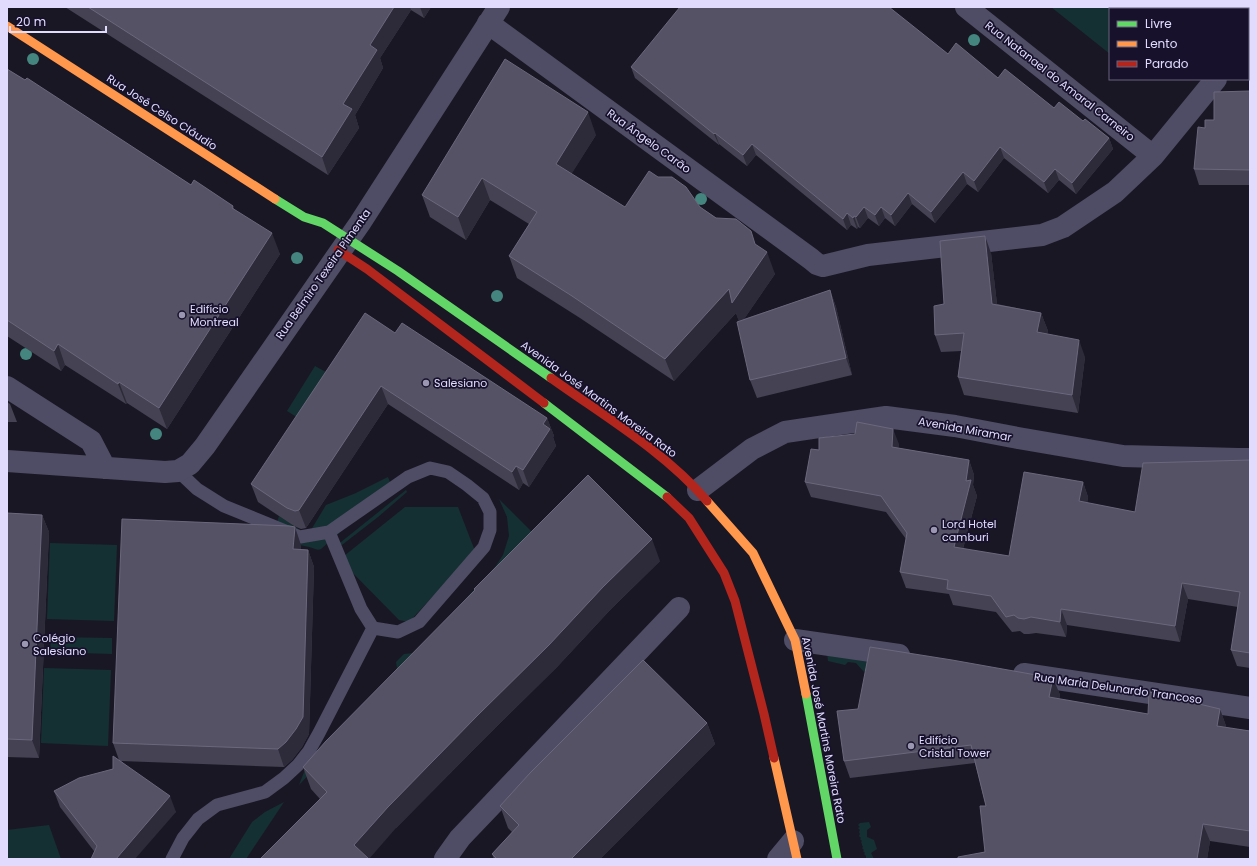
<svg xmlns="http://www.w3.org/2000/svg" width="1257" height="866" font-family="Poppins,sans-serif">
  <rect width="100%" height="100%" fill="#1a1725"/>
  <!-- green -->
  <path fill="#153033" d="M1051,7h151l2,2h-94v45z
    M315,366l20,11 -29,46 -19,-12z
    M388,477l4,10 -71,62c-4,2 -7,-1 -12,-2 -12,-3 -25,-5 -38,-5l8,-26 29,19 18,-30 30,-12z
    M406,490l1,2 -29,25 -40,31 -2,-2z
    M499,499l36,36 -236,250 7,-18 53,-59 36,-37 2,-3 -1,-6 8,-8 9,-1 10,-8 72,-78 8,-12 6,-19 -2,-19z
    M405,507h53l17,44 -66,71 -10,-2 -56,-57 1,-7z
    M50,543l67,2 -3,76 -67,-2z
    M51,637l61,1v16l-62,-2z
    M827,653l49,9 -12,10 -8,-9 -8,-1 -3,3 -17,-4z
    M44,668l67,2 -3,76 -67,-3z
    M284,802l-38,57h-17l23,-37 13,-10z
    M869,822l2,5 -4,3v7l7,3 3,9 -6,4 3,6h-8v-3l-2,-2 1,-1 -2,-2 1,-1 -2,-2 1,-1 -1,-2v-1l-1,-2 1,-1 -2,-2 1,-1 -2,-2 1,-2 -1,-2 1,-2 -2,-2 2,-1 -2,-2 2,-2z
    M49,825l12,34h-54v-29z"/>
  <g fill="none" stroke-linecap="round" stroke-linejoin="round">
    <!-- lane -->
    <path stroke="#4f4d65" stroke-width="13" d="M329,532l32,77 12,19
      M172,859l11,-21 15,-19 19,-14 48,-13 19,-14 14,-13 11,-14 10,-18 54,-105 25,4 21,-10 65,-75 6,-17v-18l-7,-14 -16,-13 -19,-13 -18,-4 -22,9 -79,55 -29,5 -76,-31 -27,-17 -19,-18"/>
    <!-- street -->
    <path stroke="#4f4d65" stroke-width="22" d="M966,7l187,149
      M488,23l323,236 6,5 6,2 45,-11 174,-20 21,-8 52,-35 38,-36 63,-77
      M1248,41l2,-3
      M7,387l84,54 14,27
      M7,461l158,11 13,-1 12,-7 15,-18 155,-223 139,-216
      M698,490l54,-41 33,-17 101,-15 69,9 63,12 105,18 115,3h12
      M795,640l104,15
      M1024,674l226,34
      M445,859l15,-21 219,-230
      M778,859l15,-18"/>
    <!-- fast -->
    <path stroke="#63d668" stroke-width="9" d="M275,199l29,18 19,6 75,48 153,107
      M544,403l123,94
      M806,694l31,165"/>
    <!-- slow -->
    <path stroke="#ff974d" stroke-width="9" d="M7,26l268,173
      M707,501l46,52 42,87 11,54
      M774,758l23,101"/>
    <!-- jam -->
    <path stroke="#b3261e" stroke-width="9" d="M338,250l29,19 177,134
      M551,378c53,38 113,73 156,123
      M667,497l22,21 35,55 11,28 29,113 10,44"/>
  </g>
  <!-- trees -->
  <g fill="#44857f">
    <circle cx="974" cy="40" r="6"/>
    <circle cx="33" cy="59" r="6"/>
    <circle cx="701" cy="199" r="6"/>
    <circle cx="297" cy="258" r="6"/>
    <circle cx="497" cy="296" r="6"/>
    <circle cx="26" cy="354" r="6"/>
    <circle cx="156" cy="434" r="6"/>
  </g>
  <!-- wall -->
  <path fill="#454253" d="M65,7h366l-7,11 -13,-8 -31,48 3,10 -28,47 4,13 -31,47z
    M948,54l50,24 56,30 29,13 26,17 4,11 -37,45 -17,-14 -11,13 -44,-35 -26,34 -11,-8 -32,39 -23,-19 -17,22 -10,-8 -6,8 -11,-8 -8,10 -2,-1 -1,2 -6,-4 -4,5 -91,-75 -9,11 -28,-22v1l-84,-67 -4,-11z
    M7,69l184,116 42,21 1,3 46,45 -113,175 -40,-26 -1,1 -61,-39 -4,6 -54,-35z
    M1250,91v94h-51l-5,-16 11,-41z
    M596,135l-25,39 54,33h75l55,37 20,30 -31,45 86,-29 6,17 16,68 -95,23 -7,-18 -11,-59 -3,-8 -62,68 -94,-63 -63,-40 -8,-22 20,-32 -39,-24 -24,40 -36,-23 -8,-22z
    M991,253l6,51 44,9 7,18 -1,3 38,23 -7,56 -114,-18 -6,-18 3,-26 -20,1 -6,-17 9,-31z
    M395,333l152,85 7,18 -1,1 3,9 -27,41 -6,-4 -4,7 -131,-86 -82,124 -5,1 -7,-3 -36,-24 -7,-18z
    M7,402l3,2 7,18h-10z
    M899,444l-1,4 71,12 5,15 -1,10 4,11 -14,53 46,7 74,-74 5,15 -1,6 48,9 115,-52v208l-13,-2 -6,-16 7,-43 -50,-8 -8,43 -113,-17 -1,12 -30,-4 -7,1h-5l-4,-3 -8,1 -16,-20 -43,-7 -4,-11 -43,-6 -6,-16 6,-33 -20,-27 -75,-15 -6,-15 14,-32z
    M7,513l35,2 7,17 -10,226 -32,-1z
    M301,545v4l7,1 6,17 -5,167 -7,13 -10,13 -8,7 -163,-6 55,51 -82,39 -34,-44 -6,-16 59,-22 6,-9 -6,-17z
    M660,561l-49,48 -54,58 -72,71 -89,90 -76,-29 -9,-10 -8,-22 172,-176 -1,-2z
    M1053,678l7,17 -1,4 89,15 72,-5 6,17v2l24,3v116l-40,-6 -3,18h-249l27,-7 1,-46 -11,-43 -125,15 -6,-17 14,-52z
    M707,723l8,21 -115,115h-106l-2,-5 20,-22 -4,-4 -8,-22z"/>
  <!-- shaded-wall -->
  <path fill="#2d2a39" d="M394,7h16l1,3 -31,48 3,10 -28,47 4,13 -31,47 -6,-18 21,-53 27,-59z
    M420,7h11l-7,11z
    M588,112l8,23 -32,51 -8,-22z
    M715,133l4,11v1l-5,-11z
    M1109,138l4,11 -37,45 -4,-11z
    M752,144l4,11 -9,11 -4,-11z
    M1000,147l4,11 -26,34 -4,-11z
    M1055,169l4,11 -11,13 -4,-11z
    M963,172l4,12 -32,39 -4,-11z
    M482,178l8,22 -24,40 -8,-23z
    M908,193l4,11 -17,22 -4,-11z
    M864,207l4,11 -8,10 -4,-11z
    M881,207l4,11 -6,8 -4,-11z
    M847,213l4,12 -4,5 -4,-11z
    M854,216l4,11 -1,2 -4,-11z
    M272,233l8,21 -113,175 -8,-21z
    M985,236l6,17 8,68 -7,-17z
    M767,252l8,22 -35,51 -4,-12 -62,68 -9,-22 64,-70z
    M830,290l6,17 16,68 -6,-17z
    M1041,313l7,18 -5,18 -6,-17z
    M1079,340l6,17 -7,56 -6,-18z
    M58,344l7,21 -4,6 -7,-20z
    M119,382l8,21 -1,1 -8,-20z
    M381,386l7,18 -82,124 -7,-18z
    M547,418l7,18 -1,1 3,9 -27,41 -6,-17 20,-46z
    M893,429l6,15 -2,19 -5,-16z
    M969,460l5,15 -1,10 4,11 -18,67 -5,-16 12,-66z
    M516,466l7,17 -4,7 -7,-18z
    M1083,482l5,15 -3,20 -6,-16z
    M42,515l7,17 -10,226 -7,-18z
    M295,527l6,18 -1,22 -7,-18z
    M652,539l8,22 -49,48 -54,58 -72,71 -89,90 -27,31 -15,-14 34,-38 215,-220z
    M308,550l6,17 -5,167 -7,13 -10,13 -8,7 -6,-18z
    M1182,583l6,16 -8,43 -5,-16z
    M1061,609l6,16 -1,12 -6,-15z
    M1053,678l7,17 -5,20 -6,-18z
    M1220,709l6,17 -2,18 -7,-18z
    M707,723l8,21 -115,115h-29z
    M170,796l6,16 -41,47h-19z
    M1203,824l7,17 -3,18h-10z"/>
  <!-- building -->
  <path fill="#565265" stroke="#6b687d" d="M88,7h306l-24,38 7,5 -34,54 9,5 -30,48z
    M680,7h209l59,47 8,-11 42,35 7,-9 49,39 5,-6 24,19 2,-2 24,19 -37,45 -17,-14 -11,13 -44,-35 -26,34 -11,-9 -32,40 -23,-19 -17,22 -10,-8 -6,8 -11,-8 -8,10 -2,-1 -1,2 -6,-5 -4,6 -91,-75 -9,11 -28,-22 -1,1 -83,-67z
    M505,59l83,53 -32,52 69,43 24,-36 9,6h14l14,10 14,20 16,11 20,1 15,12 4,13 12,8 -35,51 -3,-14 -64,70 -93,-63 -63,-40 28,-44 -55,-34 -24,39 -36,-22z
    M7,69l18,11 2,-2 164,107 3,-5 39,26 -1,2 40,25 -113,175 -40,-26 -1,2 -60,-40 -4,7 -47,-31z
    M1250,91v79l-56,-1 4,-42 7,1v-8h9v-28z
    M985,236l7,68 49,9 -4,19 42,8 -7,55 -114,-18 6,-44 -29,2 -1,-29 10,-2 -4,-63z
    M830,290l16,68 -96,22 -13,-58z
    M365,313l30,20 7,-10 145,95 -4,6 7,5 -27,41 -7,-4 -4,6 -131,-86 -82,124 -4,1 -8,-3 -36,-24z
    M857,422l36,7 -1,18 77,13 -3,21 5,-1 -17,67 55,9 15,-84 59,10 -4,19 56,11 8,-49 107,-3v193l-19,-3 9,-58 -58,-9 -7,43 -114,-17 -1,13 -29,-5 -7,2 -6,-1 -4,-3 -8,2 -15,-21 -44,-7 1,-9 -48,-8 7,-39 -26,-37 -76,-14 6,-33 8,1v-12l36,-4z
    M588,475l64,64 -49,48 -54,58 -72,71 -89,91 -34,38 15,14h-109l67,-67 -24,-25 23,-26 149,-151 -1,-1z
    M7,513l35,2 -10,225 -25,-1z
    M122,519l168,7 5,1 -2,22 15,1 -5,167 -7,12 -10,13 -8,7 -165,-6z
    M870,647l82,13 101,18 -4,19 99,17 1,-22 71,17 -3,17 33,5v100l-47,-7 -6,35h-239v-2l27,-5 -5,-46h6l-15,-61 -127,16 -7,-50 21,-2z
    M643,660l64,63 -136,136h-74l-5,-5 27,-29 -19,-19 30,-33z
    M113,756l57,40 -54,63h-25l6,-13 -43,-55 25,-13 34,-9z"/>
  <!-- markers -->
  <g fill="#9b97b2" stroke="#17112b" stroke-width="1.5">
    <circle cx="182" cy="315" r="4"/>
    <circle cx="426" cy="383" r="4"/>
    <circle cx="934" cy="530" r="4"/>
    <circle cx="25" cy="644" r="4"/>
    <circle cx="911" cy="746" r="4"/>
  </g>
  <g text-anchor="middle" stroke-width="3.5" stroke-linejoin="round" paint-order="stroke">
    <!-- street labels -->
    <g font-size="11" fill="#e1dcfe" stroke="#17112b">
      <text transform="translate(1060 81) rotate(38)" y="4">Rua Natanael do Amaral Carneiro</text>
      <text transform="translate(162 112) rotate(33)" y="4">Rua José Celso Cláudio</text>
      <text transform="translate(649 141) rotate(36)" y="4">Rua Ângelo Carão</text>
      <text transform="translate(323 274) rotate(-55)" y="4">Rua Belmiro Texeira Pimenta</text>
      <text transform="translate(599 399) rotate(36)" y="4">Avenida José Martins Moreira Rato</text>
      <text transform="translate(965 429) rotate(10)" y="4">Avenida Miramar</text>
      <text transform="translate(1118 688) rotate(8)" y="4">Rua Maria Delunardo Trancoso</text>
      <text transform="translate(824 730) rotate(79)" y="4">Avenida José Martins Moreira Rato</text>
    </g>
    <!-- poi labels -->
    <g font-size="11" fill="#e1dcfe" stroke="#17112b" text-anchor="start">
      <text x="190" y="313">Edifício<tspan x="190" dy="13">Montreal</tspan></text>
      <text x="434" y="387">Salesiano</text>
      <text x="942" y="528">Lord Hotel<tspan x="942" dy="13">camburi</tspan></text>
      <text x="33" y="642">Colégio<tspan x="33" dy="13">Salesiano</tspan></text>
      <text x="919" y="744">Edifício<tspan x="919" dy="13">Cristal Tower</tspan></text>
    </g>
  </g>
  <!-- border -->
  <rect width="1257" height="866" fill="none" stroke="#e1dcfe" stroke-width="16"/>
  <!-- legend -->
  <rect x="1109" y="8" width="140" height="72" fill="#17112b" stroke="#68627f"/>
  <rect x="1117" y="21" width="20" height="6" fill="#63d668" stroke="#68627f"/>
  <text x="1145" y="28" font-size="12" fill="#e1dcfe">Livre</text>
  <rect x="1117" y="41" width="20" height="6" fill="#ff974d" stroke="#68627f"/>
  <text x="1145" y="48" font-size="12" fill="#e1dcfe">Lento</text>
  <rect x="1117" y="61" width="20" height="6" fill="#b3261e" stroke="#68627f"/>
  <text x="1145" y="68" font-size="12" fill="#e1dcfe">Parado</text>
  <!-- scale -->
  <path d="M10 26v6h96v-6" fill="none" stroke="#e1dcfe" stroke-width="2"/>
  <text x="16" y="26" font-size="12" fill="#e1dcfe" stroke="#17112b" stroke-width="3" paint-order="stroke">20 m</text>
</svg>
